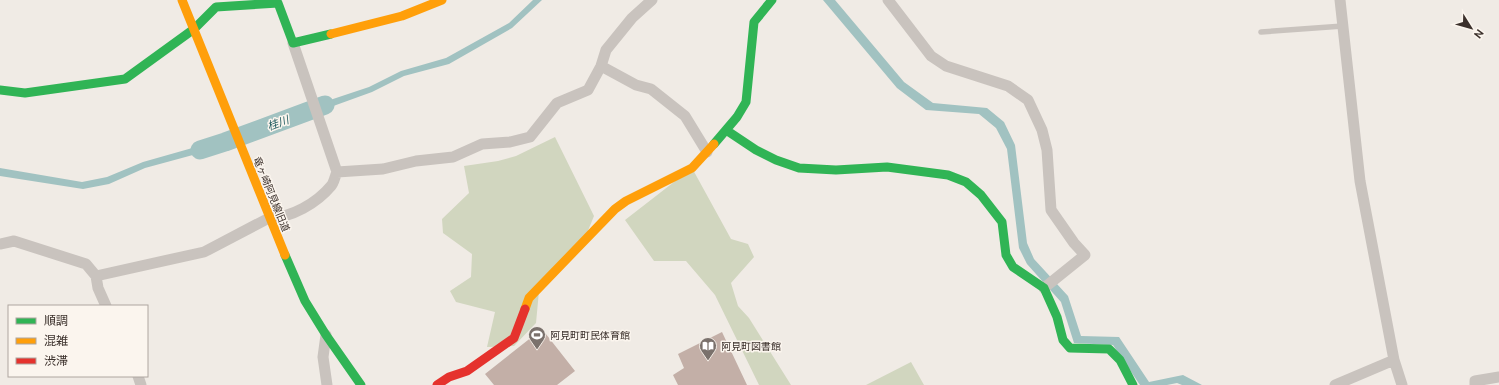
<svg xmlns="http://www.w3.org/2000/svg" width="1499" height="385" font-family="Ubuntu,'Noto Sans JP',sans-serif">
  <rect width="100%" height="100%" fill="#f0ebe5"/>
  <!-- green -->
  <path fill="#d1d6bf" d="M555,137l39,79 -14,34 -41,41 -3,32 -22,23 -27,1 8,-35 -39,-10 -6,-11 21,-14 1,-23 -29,-21 -1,-14 27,-26 -5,-27 34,-5 18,-5z
    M692,168l39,71 17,5 6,13 -23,26 7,23 11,12 42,67h-32l-44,-90 -29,-34h-32l-29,-41z
    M911,362l13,23h-58z"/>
  <!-- water -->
  <path fill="#a1c2c1" d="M533,0h9l-30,28 -63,36 -45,12 -32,16 -69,25 -3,-7 69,-23 32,-16 45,-13 63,-35z
    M823,0h12l69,82 29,21 54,5 17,14 11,23 12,98 7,16 34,37 13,40 38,1 30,45 34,-7 19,10h-20l-5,-2 -10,2h-27l-27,-40 -39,-2 -13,-41 -34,-38 -8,-16 -12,-99 -11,-21 -17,-14 -53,-4 -29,-22z
    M224,139l2,7 -81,22 -36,16 -26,5 -83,-13v-8l82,14 25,-5 36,-15z"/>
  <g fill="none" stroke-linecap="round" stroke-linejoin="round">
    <!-- river -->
    <path stroke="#a1c2c1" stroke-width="19" d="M200,150l25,-8 100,-37"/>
  </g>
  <!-- building -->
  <path fill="#c3afa7" d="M542,329l33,42 -18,14h-63l-9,-11z
    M722,332l25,53h-69l-5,-10 11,-7 -6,-14z"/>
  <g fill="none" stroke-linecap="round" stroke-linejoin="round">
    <!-- lane -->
    <path stroke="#c9c3be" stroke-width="5.5" d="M1261,32l82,-6"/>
    <!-- street -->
    <path stroke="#c9c3be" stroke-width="11" d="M888,0l43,56 15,10 62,20 20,14 14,30 5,20 4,60 23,33 11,12 -41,33
      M1340,0l20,181 34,179 8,25
      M601,66l35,19 15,4 34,27 22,36
      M337,172l46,-3 33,-8 37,-4 29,-13 28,-2 20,-5 27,-34 31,-13 13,-24 5,-16 26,-32 20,-18
      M0,244l14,-3 72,23 10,12 2,12 8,18
      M96,276l108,-24 65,-34c22,0 48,-15 62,-32 3,-3 4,-10 6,-14l-44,-129
      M326,335l-3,22 4,28
      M138,376l3,9
      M1335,385l59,-25
      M1475,385v-4l24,-4"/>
    <!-- fast -->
    <path stroke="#30b455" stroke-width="9" d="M0,90l25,3 100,-14 69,-50 22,-22 62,-4 15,40 38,-9
      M726,130l30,20 20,10 23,8 37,2 51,-3 61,8 18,7 15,13 21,27 4,33 7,12 31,21 13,29 6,23 7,8 39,1 11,11 13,25
      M714,144l23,-27 9,-15 8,-80 18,-22
      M285,255l20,46 21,34 35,50"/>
    <!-- slow -->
    <path stroke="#ff9f0a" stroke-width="9" d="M182,0l103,255
      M331,34l71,-18 40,-16
      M525,309l4,-11 86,-89 11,-8 66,-33 22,-24"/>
    <!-- jam -->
    <path stroke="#e5322d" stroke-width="9" d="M437,385l12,-8 18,-6 47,-33 11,-29"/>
  </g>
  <!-- icons -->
  <defs>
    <symbol id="stadium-pin" viewBox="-11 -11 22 30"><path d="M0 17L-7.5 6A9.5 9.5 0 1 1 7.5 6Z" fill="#7a716c" stroke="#fbf5ee"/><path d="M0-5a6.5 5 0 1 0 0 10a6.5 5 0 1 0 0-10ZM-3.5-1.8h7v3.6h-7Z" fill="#fff"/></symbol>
    <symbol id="library-pin" viewBox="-11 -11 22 30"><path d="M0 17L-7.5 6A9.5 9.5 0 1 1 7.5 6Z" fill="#7a716c" stroke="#fbf5ee"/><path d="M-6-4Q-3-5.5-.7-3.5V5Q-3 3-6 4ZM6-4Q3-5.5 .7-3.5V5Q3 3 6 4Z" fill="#fff"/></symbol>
  </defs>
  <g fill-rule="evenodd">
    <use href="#stadium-pin" x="527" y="325" width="20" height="27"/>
    <use href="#library-pin" x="698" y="336" width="20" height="27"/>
  </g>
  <g text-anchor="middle" stroke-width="3" stroke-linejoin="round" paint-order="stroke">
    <!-- street labels -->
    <g font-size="10" fill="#3b302b" stroke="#fbf5ee">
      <text transform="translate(272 194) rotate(68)" y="4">竜ヶ崎阿見線旧道</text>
    </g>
    <!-- poi labels -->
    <g font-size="10" fill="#3b302b" stroke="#fbf5ee" text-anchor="start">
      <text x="550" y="339">阿見町町民体育館</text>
      <text x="721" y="350">阿見町図書館</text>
    </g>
    <!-- water labels -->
    <g font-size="11" font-style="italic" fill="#1f5a5e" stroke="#fbf5ee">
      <text transform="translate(278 123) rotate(-20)" y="4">桂川</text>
    </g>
  </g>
  <!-- legend -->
  <rect x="8" y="305" width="140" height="72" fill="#fbf5ee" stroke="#aea6a0"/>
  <rect x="16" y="318" width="20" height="6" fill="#30b455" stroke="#aea6a0"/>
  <text x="44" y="325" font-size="12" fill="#3b302b">順調</text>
  <rect x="16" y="338" width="20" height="6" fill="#ff9f0a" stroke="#aea6a0"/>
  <text x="44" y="345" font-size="12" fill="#3b302b">混雑</text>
  <rect x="16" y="358" width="20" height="6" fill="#e5322d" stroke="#aea6a0"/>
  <text x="44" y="365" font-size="12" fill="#3b302b">渋滞</text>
  <!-- north arrow -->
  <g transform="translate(1471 28) rotate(127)" stroke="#fbf5ee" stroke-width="3" paint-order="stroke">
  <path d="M0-3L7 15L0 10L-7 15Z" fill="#3b302b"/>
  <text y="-6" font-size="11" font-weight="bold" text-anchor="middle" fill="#3b302b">N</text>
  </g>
</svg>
